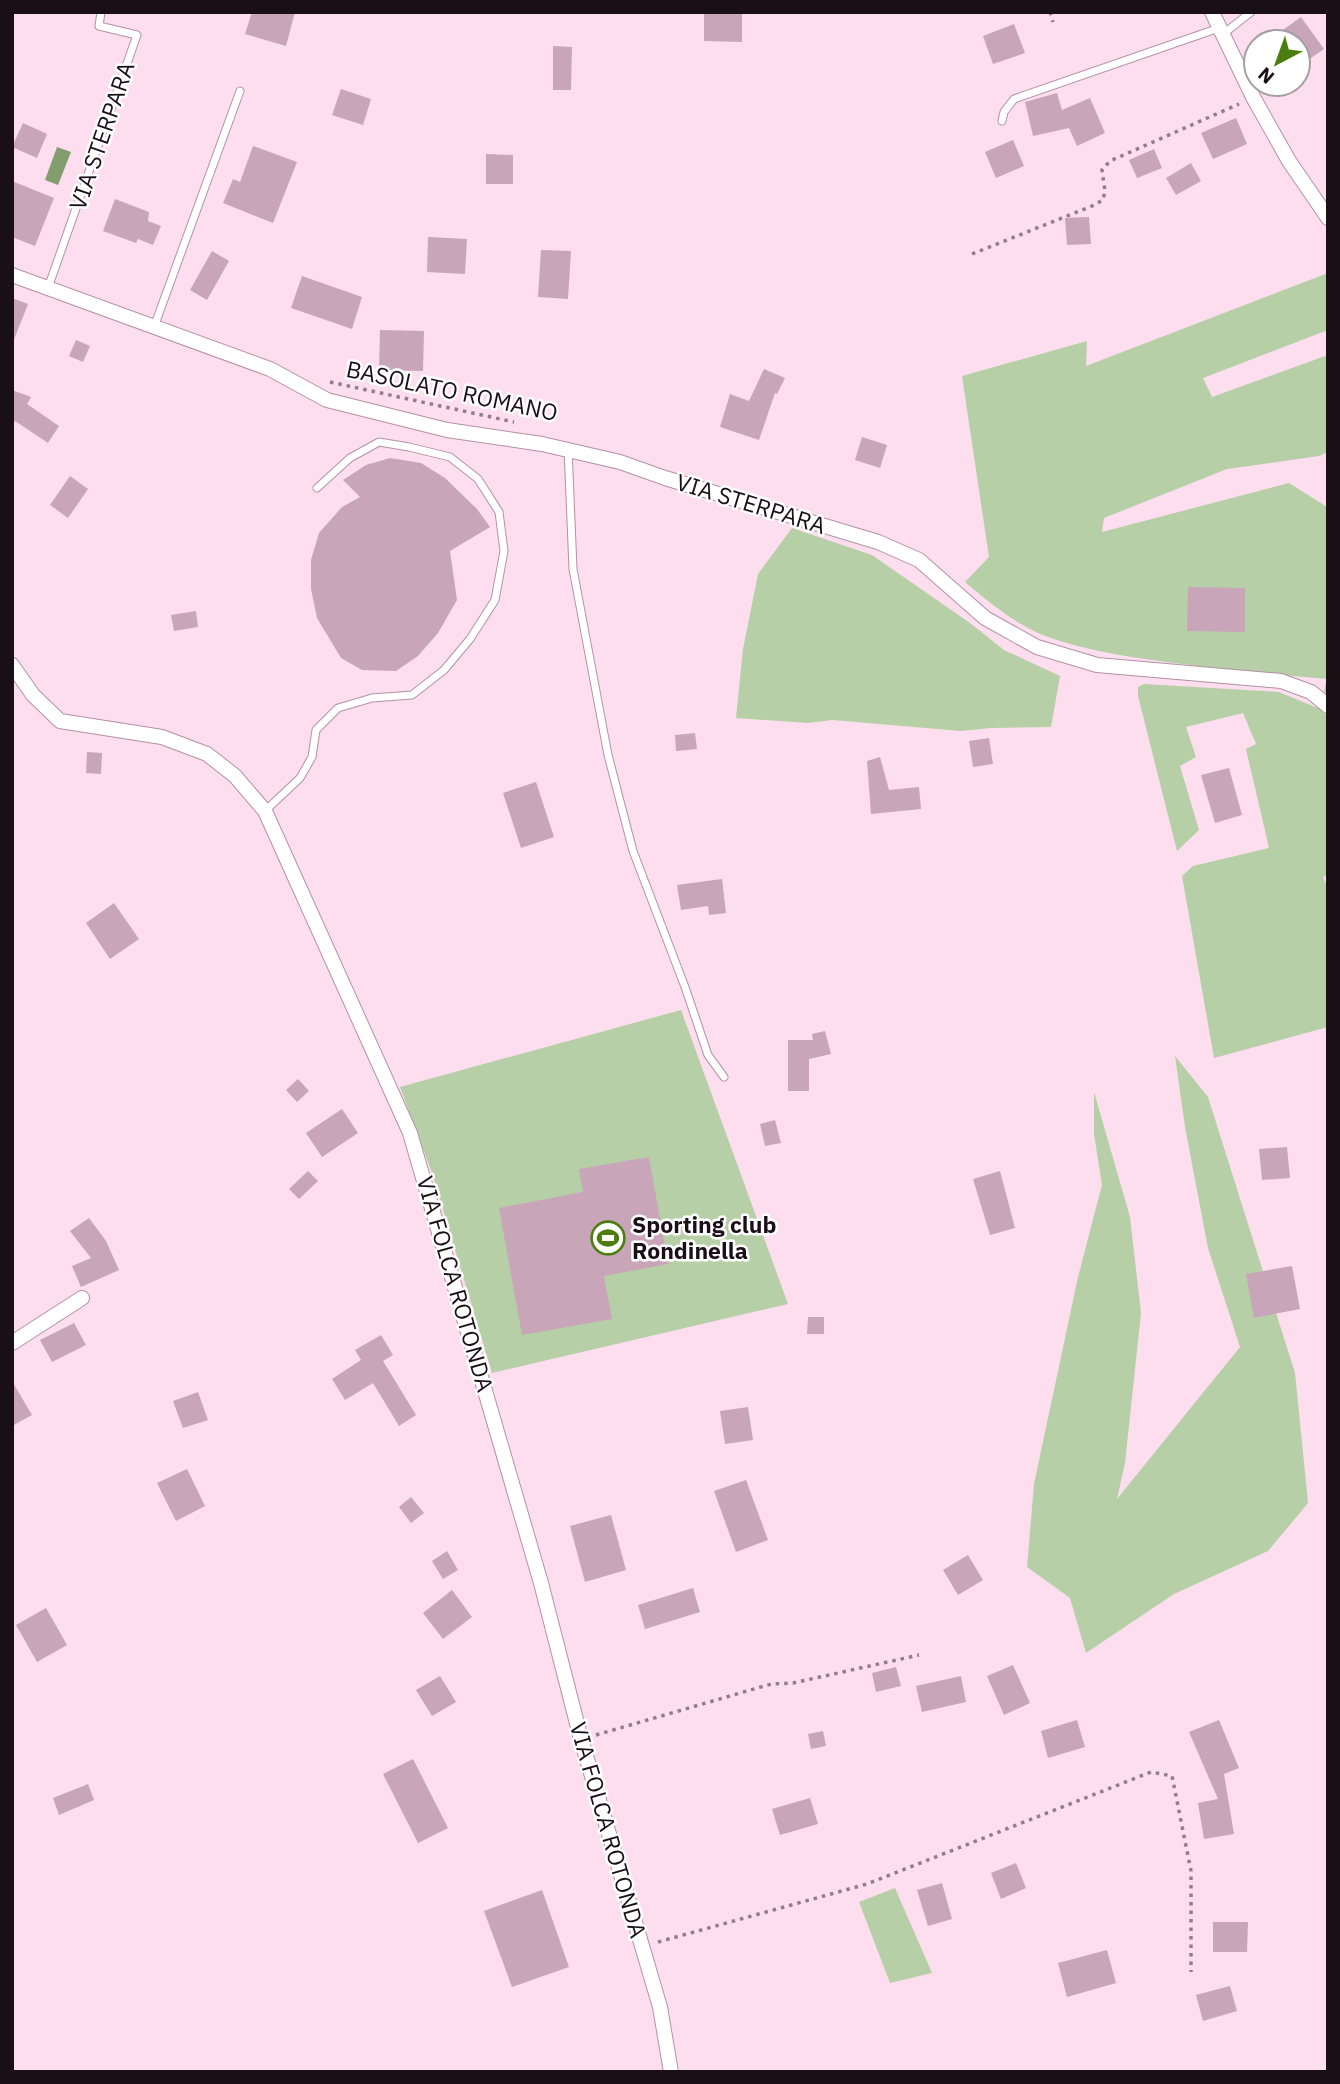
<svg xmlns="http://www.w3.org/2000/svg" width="1340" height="2084" font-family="'IBM Plex Sans',sans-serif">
  <rect width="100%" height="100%" fill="#fcdeef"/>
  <!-- green -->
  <path fill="#b7cfa6" d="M1328,273v57l-125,48 9,19 116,-42v97l-9,4 -92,13 -123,49 -2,14 187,-49 35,22 4,3v187l-4,-4 3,-12c-48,-4 -96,-9 -145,-15 -46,-6 -93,-12 -137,-28 -29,-11 -56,-34 -80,-54l24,-25 -27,-181 125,-35 -1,25z
    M792,528l80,27 98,68 34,27 56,26 -9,51 -60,1 -30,3 -129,-11 -24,3 -72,-5 7,-69 15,-75z
    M1144,684l135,8 41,17 8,8v158l-5,2 5,11v139l-114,31 -32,-182 11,-10 76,-18 -23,-99 10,-5 -13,-31 -57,14 10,30 -16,9 19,64 -22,21 -39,-155v-9z
    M681,1010l107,294 -296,69 -60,-200 -32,-86z
    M1175,1056l33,41 87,276 13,130 -40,48 -94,43 -88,59 -16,-55 -43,-31 7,-83 44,-207 24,-92 -8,-51v-42l36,125 11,96 -16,150 -8,36 123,-152 -32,-99 -23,-121z
    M895,1888l37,85 -42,10 -31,-81z"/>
  <!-- water -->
  <path fill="#829d6e" d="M57,147l14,5 -13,33 -13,-5z"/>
  <!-- building -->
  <path fill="#c8a5b9" d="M252,12h43l-9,34 -41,-12z
    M704,12h38v30l-38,-1z
    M1301,17l23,32 -26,18v-25h-32z
    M1014,24l11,29 -32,11 -10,-28z
    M553,46l19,1 -1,43h-18z
    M341,89l30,10 -8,26 -31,-10z
    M1057,93l5,17 28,-12 15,35 -28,13 -8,-18 -36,8 -8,-34z
    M1236,118l11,26 -34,15 -12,-26z
    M23,123l24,11 -10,24 -25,-11z
    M1013,140l11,26 -28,12 -11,-26z
    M253,146l44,16 -24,61 -50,-20 10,-24 7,3z
    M1154,149l8,19 -25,10 -8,-18z
    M486,154l27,1v29h-27z
    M1191,163l10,18 -25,14 -10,-17z
    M12,181l42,17 -19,48 -23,-9z
    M115,199l34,13 -1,9 13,5 -8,19 -15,-6 -2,4 -33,-12z
    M1089,217l2,27 -24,1 -2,-27z
    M428,237l39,2 -2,35 -38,-2z
    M541,250l30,1 -3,48 -30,-2z
    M212,251l17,10 -22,39 -17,-10z
    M302,276l60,21 -10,32 -61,-21z
    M12,298l16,6 -15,38h-1z
    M380,330l44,1 -1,40 -44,-1z
    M76,340l14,6 -7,16 -14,-6z
    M764,369l21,9 -8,16 -2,-1 -16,47 -39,-13 10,-33 19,7z
    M12,390l19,7 -4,7 32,22 -11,17 -33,-22 -3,5z
    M862,437l25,8 -7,23 -25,-8z
    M390,458l31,5 24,15 32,31 13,18 -40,24 7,49 -19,33 -20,23 -22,15 -34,-1 -21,-12 -24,-40 -6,-29v-29l8,-27 23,-26 18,-10 -17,-17 23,-15z
    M70,476l18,13 -20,29 -18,-13z
    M1188,587l57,1v44l-58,-1z
    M196,611l2,16 -24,4 -3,-16z
    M695,733l2,16 -21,2 -1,-16z
    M989,738l4,26 -20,3 -4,-26z
    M87,752l15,1 -1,21 -15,-1z
    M880,757l9,33 30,-3 2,22 -50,5 -4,-53z
    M1229,768l13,47 -27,8 -14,-48z
    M536,782l18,55 -33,11 -18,-55z
    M722,879l4,34 -17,2 -1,-9 -27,4 -4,-25z
    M114,903l25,36 -29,20 -24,-36z
    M825,1031l6,23 -22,5v32h-21v-51h25l-1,-6z
    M298,1079l11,12 -12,11 -11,-12z
    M342,1109l16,24 -36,24 -16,-24z
    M775,1120l6,23 -16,3 -5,-22z
    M1287,1147l3,31 -28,2 -3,-31z
    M649,1157l19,107 -64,12 8,43 -90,16 -23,-127 84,-16 -4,-23z
    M308,1171l10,10 -19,18 -10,-10z
    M1000,1171l15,57 -25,7 -17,-56z
    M89,1218l17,23 13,29 -38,17 -9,-21 19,-8 -21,-27z
    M1292,1266l8,43 -46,9 -8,-44z
    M808,1317h16v17h-17z
    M74,1323l12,22 -34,17 -12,-22z
    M381,1335l12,20 -10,6 33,54 -17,11 -26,-43 -28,17 -13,-21 29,-19 -6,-10z
    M12,1381l20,34 -20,11z
    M198,1392l10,28 -25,8 -10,-27z
    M748,1407l5,33 -28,4 -5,-33z
    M187,1469l18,37 -29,15 -19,-38z
    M746,1480l22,60 -32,12 -22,-61z
    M411,1497l13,16 -13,10 -12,-16z
    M611,1515l15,55 -41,12 -15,-56z
    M447,1551l11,19 -15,9 -11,-18z
    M968,1555l15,25 -25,15 -15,-25z
    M693,1588l7,24 -55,17 -7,-24z
    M452,1590l20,27 -29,22 -20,-26z
    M46,1608l21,37 -30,17 -21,-37z
    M1013,1665l17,38 -26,12 -17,-39z
    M896,1667l5,19 -25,6 -4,-19z
    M440,1676l16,26 -24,14 -16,-26z
    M961,1676l5,26 -44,10 -6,-26z
    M1077,1720l8,27 -37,11 -7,-27z
    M1219,1720l20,48 -15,6 10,60 -30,5 -6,-36 20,-4 -29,-67z
    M823,1731l3,15 -15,3 -3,-15z
    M413,1759l35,69 -30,15 -35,-69z
    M88,1784l6,16 -35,15 -6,-17z
    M810,1798l8,26 -38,11 -8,-26z
    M1016,1863l10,25 -25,11 -10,-26z
    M942,1883l10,36 -24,7 -11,-36z
    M542,1890l27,77 -57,20 -28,-76z
    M1213,1922h35l-1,30h-34z
    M1107,1950l9,33 -49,14 -9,-34z
    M1230,1986l7,25 -34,10 -7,-26z"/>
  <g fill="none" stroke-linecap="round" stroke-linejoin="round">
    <defs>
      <path id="lane" d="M1222,35l29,-23
        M1002,121l2,-9 10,-13 205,-71
        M48,288l89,-253 -38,-9 2,-14
        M154,327l86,-236
        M568,448l5,121 35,186 25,96 52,136 23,68 16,22
        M265,811l35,-33 12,-21 4,-27 22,-22 34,-10 40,-3 32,-25 26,-31 25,-39 9,-49 -5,-39 -21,-33 -28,-22 -41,-10 -30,-5 -29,16 -33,30"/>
      <path id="street" d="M1212,12l41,85 36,64 39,57
        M12,275l258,94 57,31 120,30 95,14 78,18 45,16 213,64 41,18 66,58 52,29 60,18 184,16 30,11 17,14
        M12,665l21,30 27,26 102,16 45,17 28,22 30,35 145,322 131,450 40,156 79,268 11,65
        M12,1343l70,-45"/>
    </defs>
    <!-- lane casing -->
    <use href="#lane" stroke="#b491a5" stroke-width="9"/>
    <!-- street casing -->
    <use href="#street" stroke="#b491a5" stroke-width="16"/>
    <!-- path -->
    <path stroke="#937d8a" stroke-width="3.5" stroke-dasharray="3.5 5" stroke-linecap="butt" d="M1050,12l3,10
      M972,254l120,-48 11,-6 2,-9 -3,-21 8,-9 129,-57
      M330,382l184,40
      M596,1735l175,-51 22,-1 126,-28
      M658,1942l209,-58 284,-112 21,4 19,95v101"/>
    <!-- lane -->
    <use href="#lane" stroke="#fff" stroke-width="7"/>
    <!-- street -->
    <use href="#street" stroke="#fff" stroke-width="14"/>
  </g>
  <!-- icons -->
  <defs>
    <symbol id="stadium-ring" viewBox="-11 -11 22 22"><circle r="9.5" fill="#fff" stroke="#4b7e0f" stroke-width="1.5"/><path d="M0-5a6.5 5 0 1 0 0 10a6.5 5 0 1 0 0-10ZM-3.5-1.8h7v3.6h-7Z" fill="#4b7e0f"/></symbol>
  </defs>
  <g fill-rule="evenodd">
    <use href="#stadium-ring" x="589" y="1219" width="38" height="38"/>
  </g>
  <g text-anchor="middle" stroke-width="5" stroke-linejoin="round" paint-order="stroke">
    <!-- street labels -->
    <g font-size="23" fill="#1b0f16" stroke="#fff">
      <text transform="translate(102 136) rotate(-71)" y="8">VIA STERPARA</text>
      <text transform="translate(452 391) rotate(12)" y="8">BASOLATO ROMANO</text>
      <text transform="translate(751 504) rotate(17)" y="8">VIA STERPARA</text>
      <text transform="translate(455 1284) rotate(74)" y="8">VIA FOLCA ROTONDA</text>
      <text transform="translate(608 1830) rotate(74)" y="8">VIA FOLCA ROTONDA</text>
    </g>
    <!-- poi labels -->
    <g font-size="23" font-weight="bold" fill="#1b0f16" stroke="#fff" text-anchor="start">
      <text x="632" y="1233">Sporting club<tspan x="632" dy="26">Rondinella</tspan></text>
    </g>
  </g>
  <!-- border -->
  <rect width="1340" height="2084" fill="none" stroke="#1b0f16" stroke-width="28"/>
  <!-- north arrow -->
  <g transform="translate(1277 63) rotate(221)"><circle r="33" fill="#ffffff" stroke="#a49fa2" stroke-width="2"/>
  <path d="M0-5L12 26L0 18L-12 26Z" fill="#4b7e0f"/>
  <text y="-10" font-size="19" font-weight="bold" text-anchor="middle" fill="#1b0f16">N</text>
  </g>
</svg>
